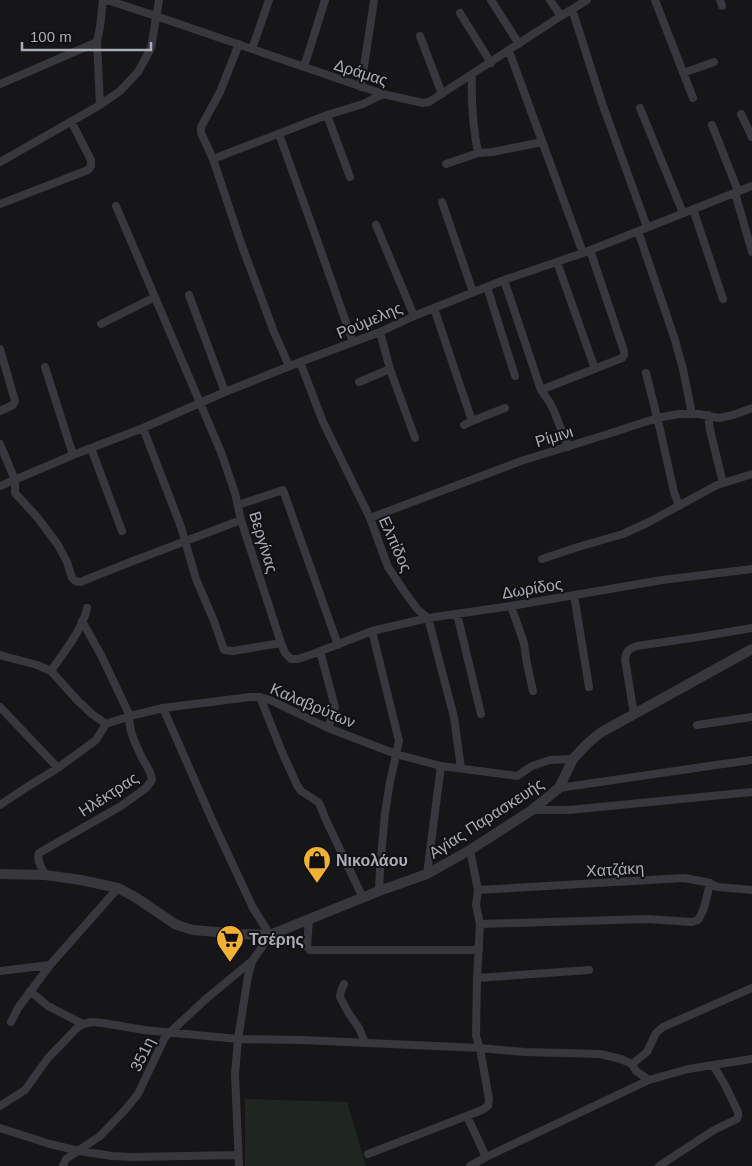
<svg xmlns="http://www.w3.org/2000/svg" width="752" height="1166" font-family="Helvetica,sans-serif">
  <rect width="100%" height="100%" fill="#161618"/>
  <!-- green -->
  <path fill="#1e261f" d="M245,1099l102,3 19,64h-121z"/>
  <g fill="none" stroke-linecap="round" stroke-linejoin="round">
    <!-- minor -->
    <path stroke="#37383d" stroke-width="8" d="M107,0l49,16 227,78 40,9 6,-1 132,-86 26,-16
      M491,0l28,44
      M550,0l11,16
      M655,0l38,98
      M720,0l2,6
      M572,9l30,94 45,124
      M460,13l31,50
      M420,36l22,58
      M239,44l-19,48 -19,35v6l12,26 29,87 32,86 15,34
      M252,49l17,-49
      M509,51l74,202
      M304,67l21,-67
      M683,73l31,-11
      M472,75c-1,27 1,52 6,78
      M0,84l97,-42
      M361,87l13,-87
      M100,105l-3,-63 3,-15 3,-27
      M640,108l43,105
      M741,114l11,23
      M327,115l23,62
      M712,125l26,66
      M279,134l32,89 42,119
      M213,159l114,-44 36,-11 20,-10
      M0,162l100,-57 20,-14 18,-19 13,-24 8,-48
      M446,164l32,-11 15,-1 49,-10
      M735,193l17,59
      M442,202l31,90
      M0,204l88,-34 3,-4v-6l-20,-39
      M116,206l105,246 14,41 6,27 40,123 4,10 6,6h7l15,-5 59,-23 56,-13 83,-12 151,-26 90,-11
      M693,209l30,90
      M376,225l38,91
      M638,231l37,109 8,29 9,45
      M557,262l38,107
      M504,280l37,110 9,13 4,8 14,36
      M487,287l28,89
      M189,295l36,97
      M434,308l38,113
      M101,324l54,-27
      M380,332l10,37 25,69
      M0,349l15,52 -2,4 -13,6
      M300,362l23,60 23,47 24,49 18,49 16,24 14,19 10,8 26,99 7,51
      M45,367l28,88
      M646,373l14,56 14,63 5,14
      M359,382l31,-13
      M541,390l81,-32 2,-3v-4l-34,-101
      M708,415l2,15 13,53
      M464,425l8,-4 33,-13
      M143,428l38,99 15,52 18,42 10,29 9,1 48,-8
      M0,444l15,36v13l22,24 21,28 9,17 5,16 3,3 6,1 4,-2 48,-19 108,-41
      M91,448l31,83
      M0,486l73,-31 70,-27 82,-36 75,-30 80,-30 34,-16 90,-36 79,-27 169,-67
      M238,505l45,-15 55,155
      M370,518l151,-57 87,-27 49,-16 22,-4h20l20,4 14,-3 19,-7
      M542,559l36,-12 45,-13 26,-12 68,-37 35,-11
      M574,595l15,92
      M511,606l13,37 3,21 6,27
      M457,614l24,100
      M372,631l27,110 -9,41 -5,31 -5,55 -1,23
      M320,651l15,56 -7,21
      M0,655l37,10 14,6 27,30 14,13 14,10
      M51,671c12,-18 32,-42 36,-63
      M260,697l22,55 15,33 4,6 17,11 2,3 6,15 37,78
      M0,707l58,61
      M634,714l-9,-55c1,-8 4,-10 12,-13l68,-10 47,-8
      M106,724l24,-8 33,-8 87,-11h10l10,3 58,28 68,26 45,12 76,10 15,-10 18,-6 23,-1
      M697,725l55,-8
      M559,788l157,-23 36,-5
      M0,805l27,-18 31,-19 38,-28 10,-16
      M532,810h37l183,-18
      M427,874l14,-108
      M45,875c-3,-7 -9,-15 -6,-22l82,-47 25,-18 6,-8c-1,-9 -6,-15 -10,-22 -5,-11 -15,-30 -12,-42l-29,-61 -19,-34
      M478,890l206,-12 22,4 12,5 34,3
      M309,919l-2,28 3,3h169
      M480,924l167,-5 45,3 6,-2c7,-10 9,-24 12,-37
      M0,971l50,-6
      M477,978l112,-8
      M344,984l-3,7 -1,6 9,17 10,14 6,15
      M30,991l18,15 35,18
      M11,1022l7,-14 32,-43 68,-77
      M632,1064l15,-12 9,-19 7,-6 89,-39
      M0,1106l25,-16 23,-32 29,-30 6,-4 9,-2 11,1 41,7 94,9 64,1 178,8 45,4 75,2 21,5 11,5 4,7 13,9
      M467,1116l19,41
      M0,1128l50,16 29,7 33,5 21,1 105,-2
      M368,1154l114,-44 6,-4 1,-7 -9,-51 -4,-12 1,-58 3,-54 -4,-19 2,-15 -8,-40
      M63,1166l3,-7 34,-23 25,-26 13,-16 27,-57 42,-39 46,-38 17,-25 -17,-27 -40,-86 -50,-114
      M239,1166l-4,-92 3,-35 10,-63 4,-14
      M470,1166l16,-9 163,-77 39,-11 64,-10
      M659,1166l55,-36 23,-11 1,-3v-4l-13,-27 -12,-20"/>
    <!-- tertiary -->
    <path stroke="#37383d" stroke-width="10" d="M0,874l45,1 36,5 37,8 17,9 40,27 8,3 10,3 47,4 30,1 109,-44 48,-17 43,-24 62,-40 27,-22 14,-29 14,-15 13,-11 152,-84"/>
  </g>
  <!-- icons -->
  <defs>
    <symbol id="shop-pin" viewBox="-11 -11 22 30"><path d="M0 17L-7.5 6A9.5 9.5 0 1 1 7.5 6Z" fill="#f2b134" stroke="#111113"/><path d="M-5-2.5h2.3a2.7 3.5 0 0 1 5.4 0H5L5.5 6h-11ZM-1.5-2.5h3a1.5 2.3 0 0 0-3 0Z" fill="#111"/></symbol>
    <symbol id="supermarket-pin" viewBox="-11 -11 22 30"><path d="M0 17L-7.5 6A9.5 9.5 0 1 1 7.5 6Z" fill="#f2b134" stroke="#111113"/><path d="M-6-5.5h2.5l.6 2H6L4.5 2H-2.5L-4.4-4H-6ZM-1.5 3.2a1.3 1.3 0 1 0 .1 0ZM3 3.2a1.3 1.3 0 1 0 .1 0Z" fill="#111"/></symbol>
  </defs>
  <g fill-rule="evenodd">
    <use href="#shop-pin" x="301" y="844" width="32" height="43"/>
    <use href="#supermarket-pin" x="214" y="923" width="32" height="43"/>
  </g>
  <g text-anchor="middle" stroke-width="4" stroke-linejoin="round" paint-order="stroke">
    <!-- street labels -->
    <g font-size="16" fill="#a8adb8" stroke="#111113">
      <text transform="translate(361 72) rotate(18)" y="6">Δράμας</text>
      <text transform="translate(369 320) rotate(-23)" y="6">Ρούμελης</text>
      <text transform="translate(554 436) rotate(-17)" y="6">Ρίμινι</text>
      <text transform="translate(264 542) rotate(73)" y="6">Βεργίνας</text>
      <text transform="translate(396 544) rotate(66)" y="6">Ελπίδος</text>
      <text transform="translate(532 588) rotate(-9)" y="6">Δωρίδος</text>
      <text transform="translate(313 705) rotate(23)" y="6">Καλαβρύτων</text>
      <text transform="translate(108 794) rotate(-33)" y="6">Ηλέκτρας</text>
      <text transform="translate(486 818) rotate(-33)" y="6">Αγίας Παρασκευής</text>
      <text transform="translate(615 869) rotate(-3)" y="6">Χατζάκη</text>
      <text transform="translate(142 1054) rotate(-64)" y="6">351η</text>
    </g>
    <!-- poi labels -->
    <g font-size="16" font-weight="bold" fill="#a8adb8" stroke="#111113" text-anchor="start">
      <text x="336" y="866">Νικολάου</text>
      <text x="249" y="945">Τσέρης</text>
    </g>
  </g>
  <!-- scale -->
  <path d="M22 42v8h129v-8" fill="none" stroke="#a8adb8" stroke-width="2.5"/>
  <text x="30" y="42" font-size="15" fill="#a8adb8" stroke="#111113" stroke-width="4" paint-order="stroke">100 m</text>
</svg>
